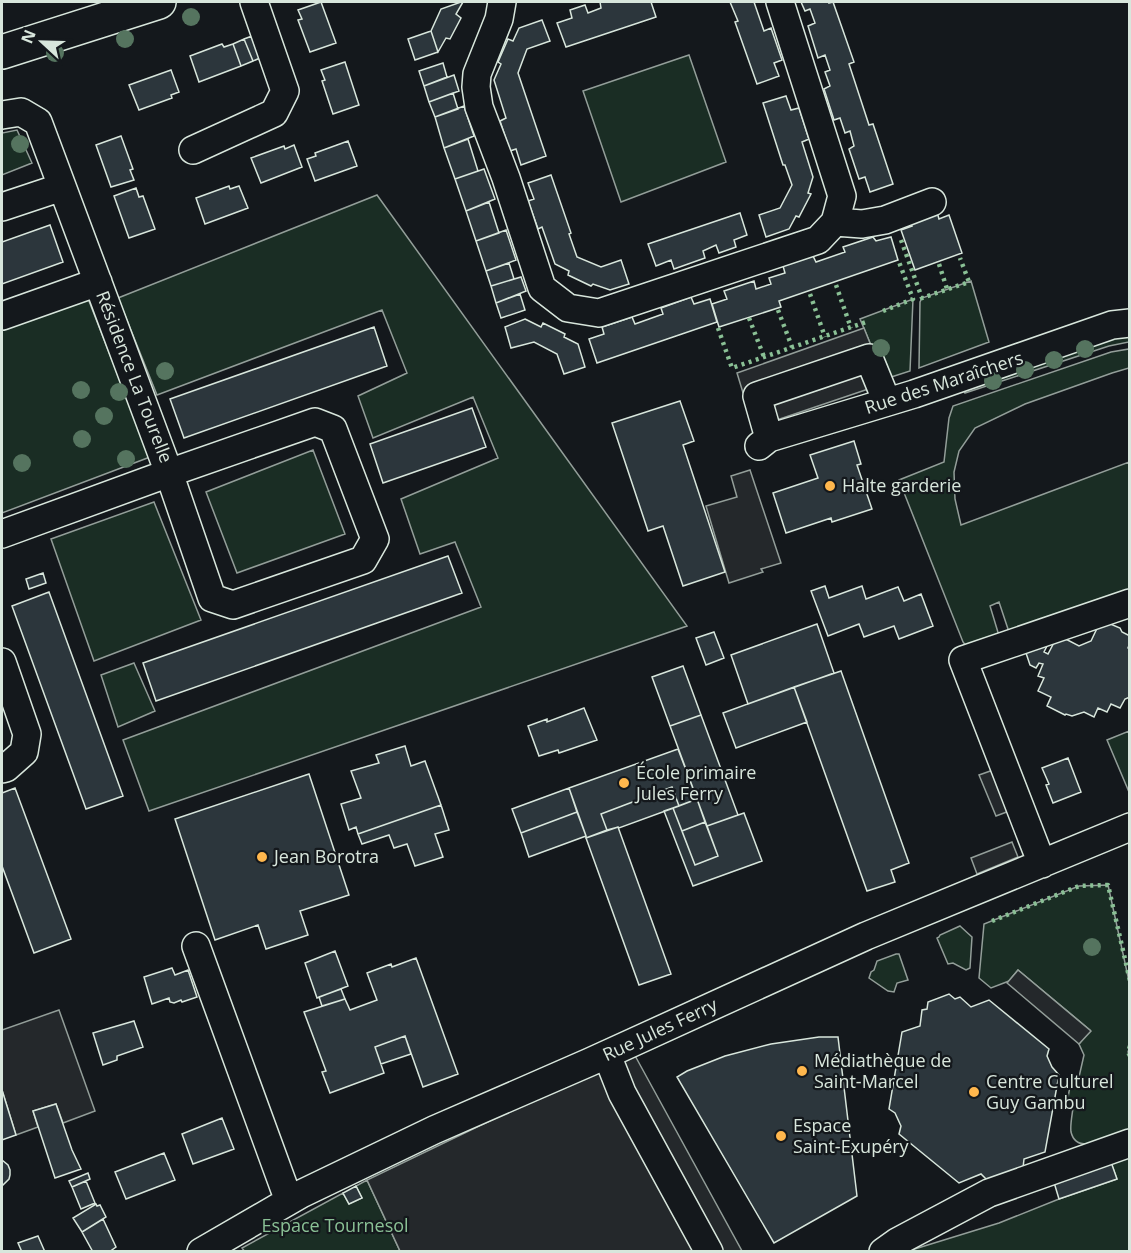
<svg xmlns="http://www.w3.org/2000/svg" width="1131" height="1253" font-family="'Open Sans',sans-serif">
  <rect width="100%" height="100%" fill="#14181c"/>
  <!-- green -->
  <path fill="#1a2d24" stroke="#939e99" stroke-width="1.5" d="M689,55l37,107 -105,40 -38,-111z
    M17,130l15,33 -30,12v-42z
    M377,195l310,431 -538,185 -26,-71 358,-133 -26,-65 -35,12 -19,-55 97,-41 -25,-61 -100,41 -15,-42 49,-23 -25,-63 -225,85 -39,-97z
    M971,281l18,61 -70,26 1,-66 2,-4z
    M87,296l63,161 -148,56v-184z
    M913,299l-3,72 -25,8 -25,-60z
    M1129,331v11l-20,4 -144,47 -3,-7z
    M1129,349v19l-17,5 -87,31 -50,24 -16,23 -5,21 1,27 6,26 168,-63v132l-119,41 -11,-33 -9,4 10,33 -34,7 -3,-4 -64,-162 45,-18 5,-44 4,-12 158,-54z
    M313,450l32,84 -108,39 -31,-81z
    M154,502l47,118 -107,41 -43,-122z
    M134,663l21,48 -37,16 -17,-52z
    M1129,731v61l-22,-52z
    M1108,885l21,96 1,65 -2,6 2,4 -1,73c-14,6 -52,29 -58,3 -1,-7 1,-16 2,-24h-7l5,-27 8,-4 5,-22 -5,-11 11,-14 -72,-60 -9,11 -18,7 -12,-10 5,-54 95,-38z
    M960,926l12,11 -2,31 -4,2 -13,-7 -5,1 -11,-26 2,-1 1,-2z
    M896,954h3l9,26 -11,3 -3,9 -6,-1 -19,-13 2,-6 3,-2 3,-9z
    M1129,1152v99l-224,1 94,-29 60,-24 58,-20 -7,-19z
    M367,1180l33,71 -155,1 -3,-4 101,-55 6,11 13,-6 -6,-12z"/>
  <!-- parking -->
  <path fill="#24282b" stroke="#939e99" stroke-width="1.5" d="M864,328l22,55 -115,39 -17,7 -17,-56z
    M750,470l31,93 -20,6 2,3 -34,11 -23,-77 31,-9 -6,-21z
    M996,769l16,41 -16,6 -17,-41z
    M1012,842l6,15 -41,17 -6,-16z
    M1018,970l73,61 -12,13 -72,-61z
    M59,1010l36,101 -32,12 -7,-19 -23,7 5,16 -22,8 -14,-45v-60z
    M633,1052l109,199h-342l-33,-71z"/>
  <!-- building -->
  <path fill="#2c363c" stroke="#d8e6dc" stroke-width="1.5" d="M321,2l15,41 -26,9 -12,-32 4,-1 -4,-9z
    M461,2h2l-7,12 5,4 -11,21 -4,-1 -8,14 -7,-21 10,-22z
    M600,2h51l5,15 -90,30 -9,-24 15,-5 -2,-8 15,-5 3,8 13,-5z
    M730,2h24l10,29 7,-3 11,32 -8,3 5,13 -22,8 -22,-62 3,-1z
    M801,2h28v1l4,-1 21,60 -5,2 20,61 4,-1 20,60 -23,8 -5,-15 -6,2 -10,-30 5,-3 -4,-15 -5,2 -5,-15 -6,2 -10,-31 6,-3 -5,-14 5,-2 -5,-15 -7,3 -10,-32 7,-3 -5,-14 -5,2z
    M542,20l8,21 -23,8 -9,24 28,83 -25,9 -5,-16 -6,2 -10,-30 6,-3 -12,-38 7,-16 -3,-2 10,-23 5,2 6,-13z
    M431,31l7,21 -23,8 -7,-21z
    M252,36l8,22 -7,3 -9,-22z
    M244,39l9,22 -12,5 -8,-22z
    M222,44l2,3 9,-3 8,22 -42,16 -9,-26z
    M345,62l14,43 -26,9 -11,-33 3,-1 -4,-10z
    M443,63l4,14 -23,9 -5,-15z
    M171,70l8,22 -8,3 1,3 -33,12 -10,-25z
    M454,75l5,16 -30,11 -5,-16z
    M453,93l5,16 -23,8 -6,-15z
    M786,96l5,14 8,-2 10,31 -7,3 11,35 -5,16 3,1 -12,23 -3,-1 -7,13 -23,8 -7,-22 21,-7 12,-23 -7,-20h-2l-20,-62z
    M464,106l10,30 -30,12 -9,-31z
    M121,136l12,33 -3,1 4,10 -23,7 -15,-42z
    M468,139l10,32 -23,8 -11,-31z
    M348,141l9,25 -42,15 -8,-22 9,-3 -1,-3z
    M294,145l8,22 -41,16 -10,-25 33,-12 1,3z
    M484,169l11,30 -29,12 -11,-32z
    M551,175l20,58 -2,1 8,23 24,10 20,-7 8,24 -19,6 -17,-6 -2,2 -23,-11 1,-4 -14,-7 -13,-37 -4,2 -10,-28 6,-2 -6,-16z
    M229,186l1,3 9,-3 9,22 -43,16 -9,-26z
    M136,188l3,9 4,-1 12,33 -26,9 -15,-42z
    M489,202l10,31 -23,8 -10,-30z
    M937,212l2,7 10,-4 13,38 -47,17 -14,-40 11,-4 -2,-4z
    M740,213l7,22 -13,5 2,7 -17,6 -3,-8 -13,6 2,7 -31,11 -3,-9 -15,6 -8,-22z
    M50,225l13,37 -61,22v-42z
    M506,230l10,30 -30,11 -10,-30z
    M873,237l3,4 15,-4 7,23 -119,41 2,6 -62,20 -7,-23 15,-5 -3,-8 30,-10 2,8 15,-5 -2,-6 16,-5 -2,-7 30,-10 3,6 29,-10 -2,-5z
    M509,263l5,16 -23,7 -5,-15z
    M521,277l5,14 -30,12 -5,-17z
    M520,294l5,16 -24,8 -5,-15z
    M691,297l3,7 16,-5 7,23 -120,41 -8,-24 15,-5 -2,-7 30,-10 3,7 28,-10 -2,-6z
    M525,319l16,8 2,-4 22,11 -1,3 14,7 7,23 -21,7 -7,-20 -23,-12 -23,6 -6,-21z
    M374,327l13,39 -203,72 -14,-39z
    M680,401l14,40 -11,4 42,127 -42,14 -20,-60 -15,5 -36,-108z
    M472,408l14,39 -103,36 -13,-39z
    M854,441l7,23 -4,1 15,44 -40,13 -1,-4 -45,15 -13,-40 45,-15 -8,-23z
    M448,556l14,37 -306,108 -13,-38z
    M43,573l3,10 -17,6 -3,-10z
    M825,586l4,12 33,-12 4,13 32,-12 6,14 17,-7 12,32 -34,13 -5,-13 -30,11 -5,-13 -31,12 -17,-45z
    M49,592l74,204 -37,13 -74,-203z
    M1101,620l19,8 2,4 8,4v7l-2,5 2,1v48l-5,2 -5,9 -9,-4 -4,8 -9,-4 -4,9 -10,-5 -12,4 -6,-2 -1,1 -18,-9 4,-9 -13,-6 6,-13 -6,-2 5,-12 -4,-1 -3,5 -6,-3 -5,-15 16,-6 6,2 -3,6 4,2 10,-19 21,11 12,-5z
    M817,624l17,49 -86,31 -17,-49z
    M714,632l10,26 -18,7 -10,-27z
    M683,666l18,49 -31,11 -18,-49z
    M841,671l68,192 -18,7 4,12 -28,9 -73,-204z
    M794,687l13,35 -71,26 -13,-35z
    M584,708l13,32 -38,13 -1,-3 -19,6 -11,-30 19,-7v3z
    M701,715l37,100 -31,11 -37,-100z
    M405,746l6,20 14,-5 16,44 -83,29 -2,-7 -7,3 -8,-26 20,-6 -10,-27 28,-8 -3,-8z
    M678,749l19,50 -18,7 -7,-19 -71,27 6,16 -21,8v-2l-17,-48z
    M1068,758l13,34 -28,11 -7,-18 3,-1 -7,-16z
    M309,774l40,121 -49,16 8,24 -42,14 -8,-24 -43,15 -40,-121z
    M672,787l7,19 -60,22 -1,-1 -11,3 -6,-16z
    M15,788l56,151 -37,14 -32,-87v-73z
    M569,788l8,24 -56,21 -9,-24z
    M697,799l8,23 -23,9 -9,-23z
    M441,805l8,25 -14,4 8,23 -28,9 -8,-22 -13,4 -5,-13 -27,9 -4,-10z
    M673,808l22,57 23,-9 -11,-30 37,-13 18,48 -69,25 -29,-75z
    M577,812l9,24 -57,21 -8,-24z
    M705,822l13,34 -23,9 -13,-34z
    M618,827l53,147 -32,11 -53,-147z
    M335,951l13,35 -31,12 -12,-35z
    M416,958l42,116 -35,13 -18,-51 -30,11 9,26 -54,20 -8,-21 4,-1 -22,-59 41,-13 5,11 27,-10 -10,-27 24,-9 1,3z
    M172,968l3,7 13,-5 9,27 -15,5 -1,-2 -7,3 -4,-1 -1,-4 -17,6 -8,-27z
    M341,989l4,10 -23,7 -3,-9z
    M949,994l6,5 5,-2 11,10 18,-7 60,49 -2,7 5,11 7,8 -14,77 -21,7 -1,9 -36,12 -6,-6 -22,9 -60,-49 2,-8 -6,-13 -6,-4 13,-77 18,-6 2,-16 5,-1 1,-7z
    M134,1021l9,26 -26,9v4l-14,5 -10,-32z
    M405,1036l6,18 -30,10 -6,-17z
    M819,1037h19l19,159 -83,47 -97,-166 10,-6 38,-15 46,-12z
    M2,1090l14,45 -14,5z
    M56,1104l16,46 9,19 -26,9 -22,-67z
    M222,1118l12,31 -41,15 -11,-30z
    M164,1153l11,27 -49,19 -11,-27z
    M1110,1159l7,20 -58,20 -6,-20z
    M2,1160l6,5 2,5v5l-1,4 -7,7z
    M88,1173l2,6 -18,8 -3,-6z
    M86,1181l9,22 -14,6 -9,-22z
    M356,1186l6,12 -13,6 -6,-11z
    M96,1204l1,2 3,-1 6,12 -24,15 -9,-14z
    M103,1219l13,28 -7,5h-16l-11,-20z
    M38,1236l7,16h-23l-4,-9z"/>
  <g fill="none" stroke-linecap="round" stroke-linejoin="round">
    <defs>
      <path id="minor" d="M502,2l-3,17 -22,55 -1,13 3,20 27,71 36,110 26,20 31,5 219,-73 17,-18 7,-26 -62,-194
        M2,115l19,-3 17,10 131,351 43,125 21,7 130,-45 12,-21 -42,-110 -18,-7 -146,51 -167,61
        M193,150l81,-37 11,-22 -31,-89
        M2,207l60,-20
        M835,222l27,2 23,-4 47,-18
        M2,316l96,-34
        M769,438l-12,-42 112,-38 18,44
        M759,446l10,-8 145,-44 198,-69 18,-2
        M2,662l25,72 -3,18 -18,16 -4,1
        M1042,864l-79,-204 167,-57
        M196,946l93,255
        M607,1055l15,38 87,159
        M201,1252l100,-58 133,-64 156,-68 276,-126 264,-109
        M883,1252l14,-10 92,-49 141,-50"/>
      <path id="major" d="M2,52l157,-50"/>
    </defs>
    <!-- minor casing -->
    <use href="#minor" stroke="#d8e6dc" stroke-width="30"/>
    <!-- major casing -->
    <use href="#major" stroke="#d8e6dc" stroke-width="36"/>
    <!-- minor -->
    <use href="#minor" stroke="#14181c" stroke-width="27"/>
    <!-- major -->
    <use href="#major" stroke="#14181c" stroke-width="33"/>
    <!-- hedge -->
    <path stroke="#8ac095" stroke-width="4.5" stroke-dasharray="3 4.5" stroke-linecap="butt" d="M901,240l21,58 47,-16 -9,-24
      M939,264l8,25
      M836,285l15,43
      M810,294l15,43
      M778,310l14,37
      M883,311l30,-12 -14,-37
      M749,318l15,39
      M718,328l14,40 134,-46
      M992,921l87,-35 29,-1 22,96
      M1130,1046l-2,6 2,4"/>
  </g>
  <!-- trees -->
  <g fill="#55745f">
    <circle cx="191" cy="17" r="9"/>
    <circle cx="125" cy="39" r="9"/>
    <circle cx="55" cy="53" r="9"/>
    <circle cx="20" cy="144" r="9"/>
    <circle cx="881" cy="348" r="9"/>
    <circle cx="1085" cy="349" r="9"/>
    <circle cx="1054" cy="360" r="9"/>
    <circle cx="1025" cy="370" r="9"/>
    <circle cx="165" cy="371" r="9"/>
    <circle cx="993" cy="381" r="9"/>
    <circle cx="81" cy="390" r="9"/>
    <circle cx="119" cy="392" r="9"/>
    <circle cx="104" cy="416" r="9"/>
    <circle cx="82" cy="439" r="9"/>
    <circle cx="126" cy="459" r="9"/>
    <circle cx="22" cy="463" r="9"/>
    <circle cx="1092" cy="947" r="9"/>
  </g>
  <!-- markers -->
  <g fill="#ffb74d" stroke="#14181c" stroke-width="2">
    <circle cx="830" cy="486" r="6"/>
    <circle cx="624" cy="783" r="6"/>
    <circle cx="262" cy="857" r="6"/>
    <circle cx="802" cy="1071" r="6"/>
    <circle cx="974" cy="1092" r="6"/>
    <circle cx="781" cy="1136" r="6"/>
  </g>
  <g text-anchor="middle" stroke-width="4.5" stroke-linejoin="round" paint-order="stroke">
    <!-- street labels -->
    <g font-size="18" fill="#d8e6dc" stroke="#14181c">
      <text transform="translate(134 377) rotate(69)" y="6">Résidence La Tourelle</text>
      <text transform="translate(944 383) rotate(-18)" y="6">Rue des Maraîchers</text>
      <text transform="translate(660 1030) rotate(-25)" y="6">Rue Jules Ferry</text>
    </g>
    <!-- poi labels -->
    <g font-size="18" fill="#d8e6dc" stroke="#14181c" text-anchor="start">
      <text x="842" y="492">Halte garderie</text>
      <text x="636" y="779">École primaire<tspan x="636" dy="21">Jules Ferry</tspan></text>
      <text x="274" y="863">Jean Borotra</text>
      <text x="814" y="1067">Médiathèque de<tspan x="814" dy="21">Saint-Marcel</tspan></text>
      <text x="986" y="1088">Centre Culturel<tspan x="986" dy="21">Guy Gambu</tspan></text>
      <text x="793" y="1132">Espace<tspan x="793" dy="21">Saint-Exupéry</tspan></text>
    </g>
    <!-- park labels -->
    <g font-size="18" fill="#8ac095" stroke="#14181c">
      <text x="335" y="1232">Espace Tournesol</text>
    </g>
  </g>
  <!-- border -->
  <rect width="1131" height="1253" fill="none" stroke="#d8e6dc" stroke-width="6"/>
  <!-- north arrow -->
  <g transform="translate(42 42) rotate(292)" stroke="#14181c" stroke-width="4.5" paint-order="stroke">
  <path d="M0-4.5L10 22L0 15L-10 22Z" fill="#d8e6dc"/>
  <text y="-9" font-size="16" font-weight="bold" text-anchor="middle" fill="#d8e6dc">N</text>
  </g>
</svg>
